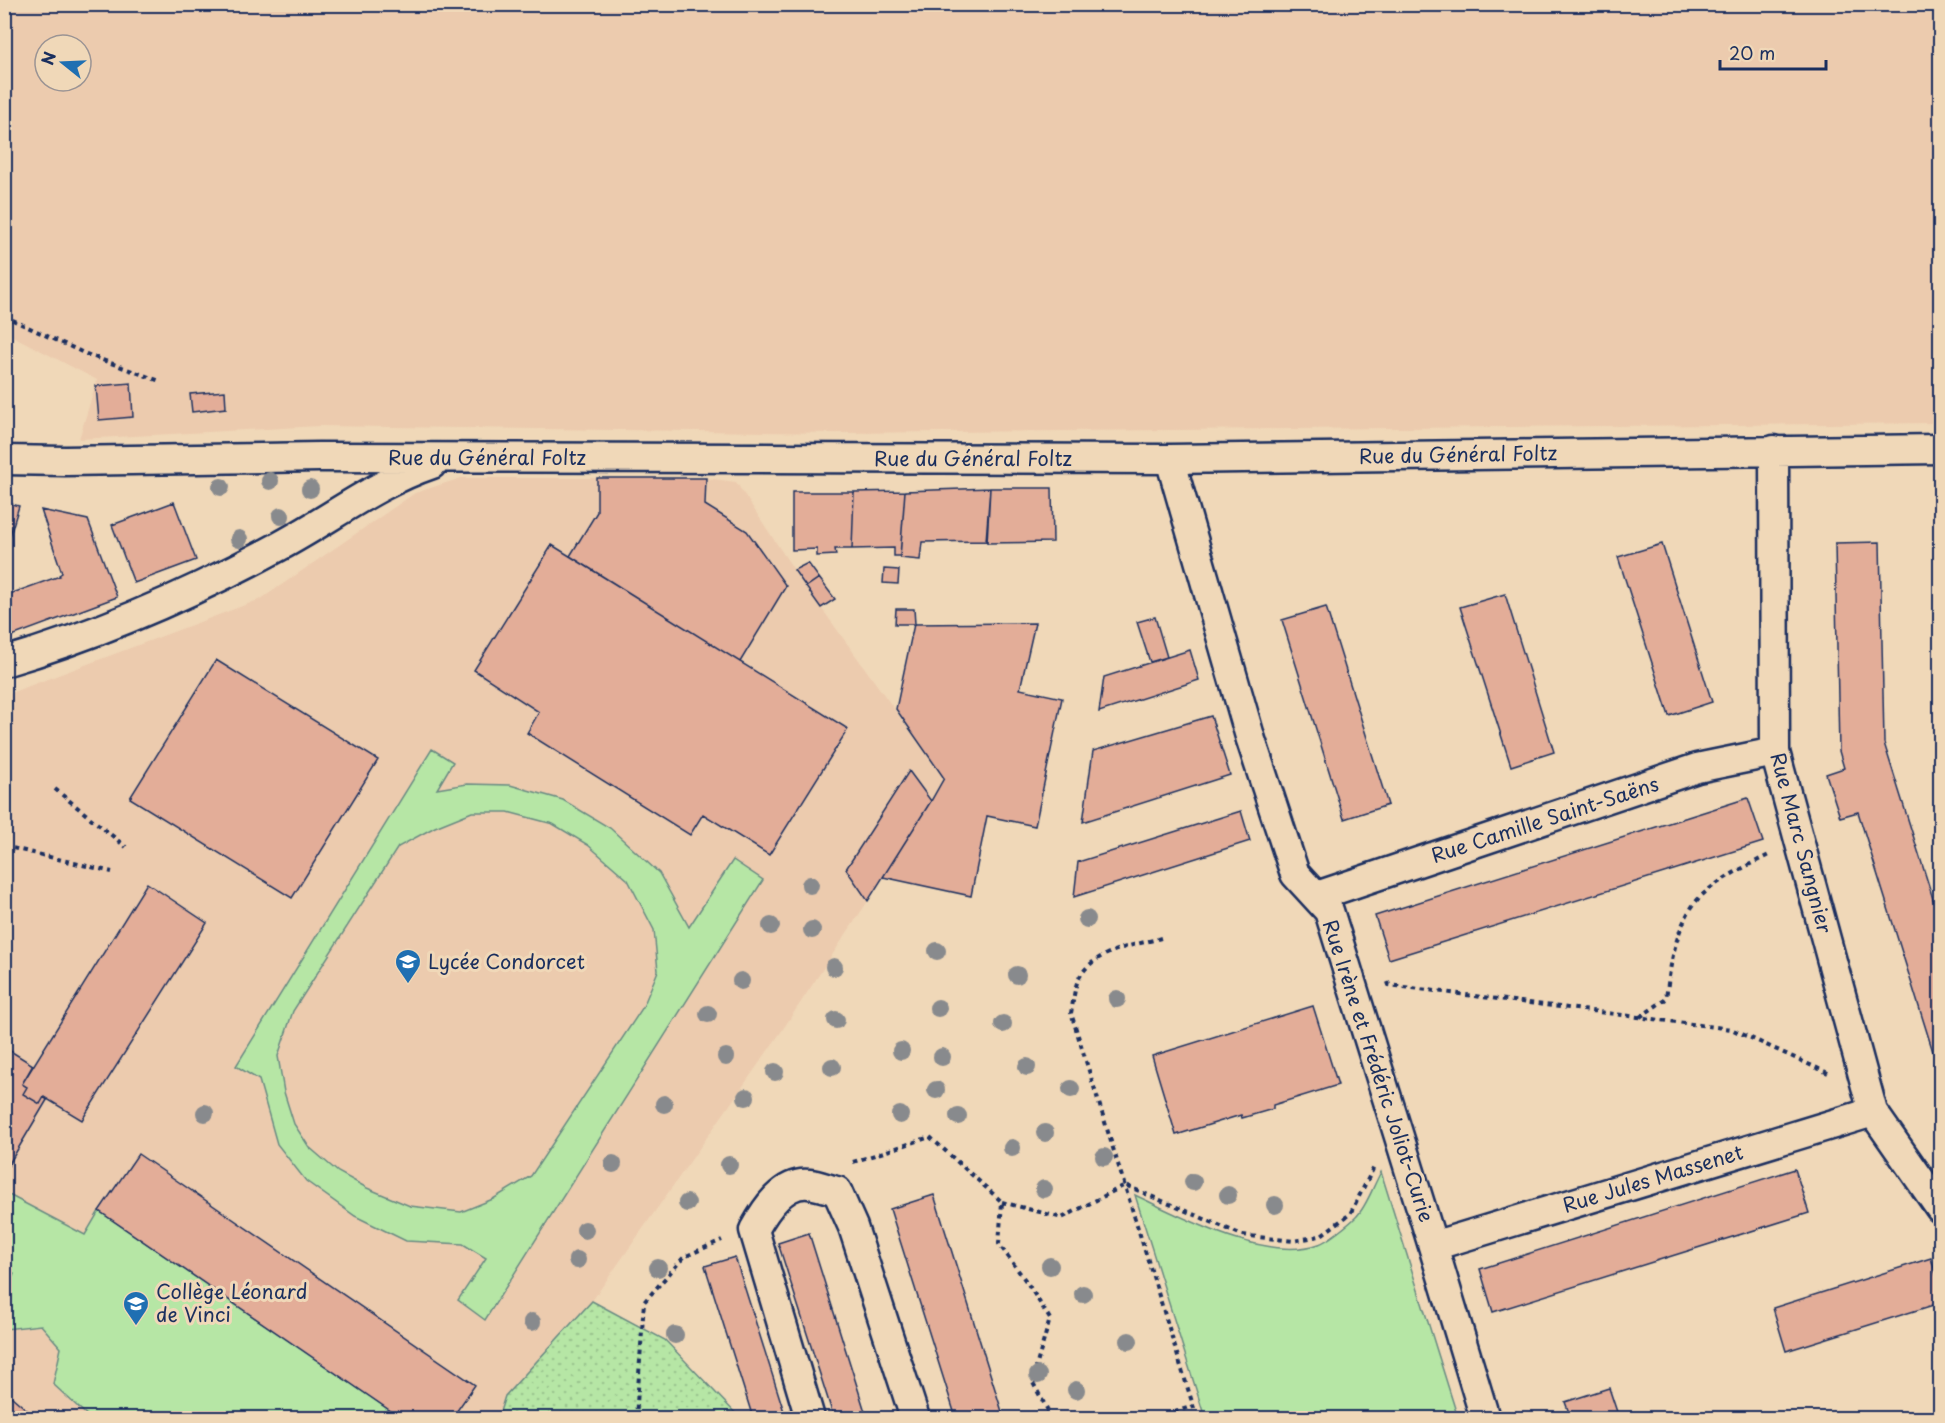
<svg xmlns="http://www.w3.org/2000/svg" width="1945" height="1423" font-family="'Playpen Sans',sans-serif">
  <defs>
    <pattern id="park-dots" width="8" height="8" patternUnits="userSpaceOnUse" patternTransform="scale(1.5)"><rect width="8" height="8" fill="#b6e6a5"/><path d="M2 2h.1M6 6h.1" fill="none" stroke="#9cc690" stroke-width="1.8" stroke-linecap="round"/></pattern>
  </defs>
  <rect width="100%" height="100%" fill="#f0d8b8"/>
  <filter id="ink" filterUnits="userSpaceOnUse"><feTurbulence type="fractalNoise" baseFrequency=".0167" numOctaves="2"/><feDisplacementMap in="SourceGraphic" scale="12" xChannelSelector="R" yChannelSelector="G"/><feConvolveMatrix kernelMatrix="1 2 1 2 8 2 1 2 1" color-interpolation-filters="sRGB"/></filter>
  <g filter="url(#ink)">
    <!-- built -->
    <path fill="#eccbae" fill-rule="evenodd" d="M4,5h1936v418l-1103,10 -518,-7 -240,13 18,-59 -92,-48zM45,45h36v36h-36z
      M461,478h245l30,4 58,88 150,208 -13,23 -63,100 -87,131 -189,269 -86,95 -8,22h-493v-723l256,-96 154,-106z"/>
    <!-- green -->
    <path fill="#b6e6a5" stroke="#688a82" stroke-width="1.5" fill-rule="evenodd" d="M432,749l21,13 -16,27 30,-5 43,1 53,15 47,28 49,45 30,54 44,-67 30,20 -278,440 -27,-20 28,-42 -23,-14 -57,-3 -51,-25 -49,-35 -29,-37 -18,-64 -23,-14zM472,812h36l45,12 35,21 40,35 26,50 4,41 -15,36 -112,169 -38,23 -32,13 -51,-6 -43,-18 -29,-16 -29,-25 -15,-23 -10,-32 -6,-36 15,-45 105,-164 37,-20z
      M1381,1172l77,246h-253l-70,-223c47,22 131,68 184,49 9,-3 30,-20 37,-27 11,-11 17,-31 25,-45z
      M9,1195l76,40 14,-24 302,207h-311l-37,-34 8,-36 -20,-23 -36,4v-35l9,-20 -9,-7v-64z"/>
    <!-- park -->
    <path fill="url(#park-dots)" stroke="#688a82" stroke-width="1.5" d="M592,1301l73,39 75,78h-242l7,-22z"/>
    <!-- building -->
    <path fill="#e3ad98" stroke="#1b2f5e" stroke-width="1.5" d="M131,383l2,34 -34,3 -3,-34z
      M225,391l1,17 -34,4 -2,-18z
      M597,478h109l-1,27 42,26 39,55 -46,76 -170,-106 27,-44z
      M990,488l-4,53 -64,1 -2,18 -20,-2 5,-67z
      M990,488h62l1,54 -66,1z
      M905,491l-5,65h-6v-8l-42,1 2,-57z
      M792,492h62l-2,57h-17l1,6 -19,1v-7l-25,1z
      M4,502l15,4 -15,49z
      M174,502l22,58 -62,23 -22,-58z
      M41,510l47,10 29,77 -113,42v-43l56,-20 -1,-1 3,-2z
      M1880,542l4,201 56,178v153l-82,-262 -18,5 -14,-43 18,-6 -5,-17 -4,-208z
      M1662,544l50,158 -43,14 -51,-159z
      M552,545l296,184 -79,126 -66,-41 -13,21 -163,-102 12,-21 -65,-42z
      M808,563l11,15 -13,9 -12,-17z
      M884,569l15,1 -1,14 -15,-1z
      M819,578l16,21 -14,9 -15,-21z
      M1505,594l49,158 -43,14 -51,-159z
      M1326,607l62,198 -44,14 -62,-199z
      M896,609h18l1,15h-20z
      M1155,617l12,40 -17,5 -13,-40z
      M1035,623l-15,66 42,9 -27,128 -48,-10 -16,80 -88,-19 48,-76 13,-23 -48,-69 18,-85z
      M1190,650l9,30 -100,32 5,-35z
      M216,660l162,100 -86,138 -162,-100z
      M1211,716l19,59 -147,47 10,-71z
      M909,771l22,30 -63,100 -22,-32z
      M1748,798l15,44 -374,117 -14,-43z
      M1241,811l9,30 -176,56 4,-35z
      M147,883l60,40 -125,197 -38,-23 -4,7 -17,-10 4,-7 -5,-3z
      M1313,1006l25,79 -65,20v4l-31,9 -1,-3 -65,20 -24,-79z
      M4,1047l29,18 -11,19 5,3 -4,7 17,10 4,-7 3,3 -41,69z
      M138,1154l337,231 -23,33h-51l-302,-207z
      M1795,1169l14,44 -316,99 -13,-43z
      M934,1195l70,223h-48l-66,-209z
      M809,1233l58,185h-33l-56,-175z
      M735,1257l51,161h-33l-48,-152z
      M1931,1258l9,29v16l-154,48 -13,-43z
      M1609,1388l10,30h-48l-6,-16z
      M4,1390l31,27 -1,1h-30z"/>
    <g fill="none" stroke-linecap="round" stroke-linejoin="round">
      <defs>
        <path id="minor" d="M1774,450l1,302 98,360 67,96
          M1170,459l81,281 44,134 34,37 104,335 52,172
          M4,460l61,1 254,-4 851,2 770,-10
          M4,662c96,-28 189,-69 276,-116 52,-28 96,-63 152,-82
          M1317,896l380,-128 78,-16
          M1433,1246l440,-134
          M810,1418l-56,-188c11,-20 29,-49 55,-46 10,1 19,5 28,7l16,36 62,191"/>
      </defs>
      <!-- minor casing -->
      <use href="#minor" stroke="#1b2f5e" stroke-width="33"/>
      <!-- path -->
      <path stroke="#1b2f5e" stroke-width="4" stroke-dasharray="4.5 4.5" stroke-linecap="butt" d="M4,316l82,38 74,27
        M55,789l71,58
        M4,846l108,26
        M1161,938c-29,8 -68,12 -83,42 -4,10 -5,23 -7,33l126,405
        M1388,982l1,3 342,44 97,44
        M1640,1017l26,-18c4,-33 10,-76 33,-101 18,-18 49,-33 72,-44
        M853,1162l77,-25 72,65 -3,42 29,40 22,35 -18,62 20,37
        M1002,1202l60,16 63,-33 117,50 51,6 27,-5 30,-22 24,-47
        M636,1418l8,-116 40,-45 38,-17
        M1157,1418l36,-12"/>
      <!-- minor -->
      <use href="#minor" stroke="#f0d8b8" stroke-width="28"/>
    </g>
    <!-- trees -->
    <g fill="#888a8d">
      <circle cx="270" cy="481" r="9"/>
      <circle cx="221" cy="487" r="9"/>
      <circle cx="310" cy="489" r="9"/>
      <circle cx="281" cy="516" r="9"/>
      <circle cx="239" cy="539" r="9"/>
      <circle cx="810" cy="885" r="9"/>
      <circle cx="1087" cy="919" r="9"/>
      <circle cx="771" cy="926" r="9"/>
      <circle cx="812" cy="930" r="9"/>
      <circle cx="937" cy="951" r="9"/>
      <circle cx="834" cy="967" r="9"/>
      <circle cx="1017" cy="975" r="9"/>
      <circle cx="741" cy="981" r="9"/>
      <circle cx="1117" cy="999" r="9"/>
      <circle cx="938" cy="1008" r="9"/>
      <circle cx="708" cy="1014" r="9"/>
      <circle cx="836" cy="1020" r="9"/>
      <circle cx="1003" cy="1024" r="9"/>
      <circle cx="901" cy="1051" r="9"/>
      <circle cx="726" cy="1057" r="9"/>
      <circle cx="942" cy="1057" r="9"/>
      <circle cx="832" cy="1067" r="9"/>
      <circle cx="1027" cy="1067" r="9"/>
      <circle cx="775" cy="1072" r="9"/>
      <circle cx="1071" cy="1089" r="9"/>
      <circle cx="936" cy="1090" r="9"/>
      <circle cx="746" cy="1097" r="9"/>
      <circle cx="664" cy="1104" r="9"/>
      <circle cx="205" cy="1113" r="9"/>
      <circle cx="900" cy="1115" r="9"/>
      <circle cx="958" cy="1116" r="9"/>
      <circle cx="1045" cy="1133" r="9"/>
      <circle cx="1012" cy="1148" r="9"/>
      <circle cx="1104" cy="1157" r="9"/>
      <circle cx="613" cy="1164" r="9"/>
      <circle cx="729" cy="1165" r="9"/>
      <circle cx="1193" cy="1182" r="9"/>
      <circle cx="1044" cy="1189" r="9"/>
      <circle cx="1228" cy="1195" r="9"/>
      <circle cx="687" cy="1203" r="9"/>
      <circle cx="1275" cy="1205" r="9"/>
      <circle cx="585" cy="1230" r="9"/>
      <circle cx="577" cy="1260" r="9"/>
      <circle cx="1050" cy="1266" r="9"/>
      <circle cx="658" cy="1268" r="9"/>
      <circle cx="1083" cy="1294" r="9"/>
      <circle cx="532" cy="1322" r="9"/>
      <circle cx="675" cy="1335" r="9"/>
      <circle cx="1129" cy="1341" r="9"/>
      <circle cx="1038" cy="1375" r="9"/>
      <circle cx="1076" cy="1390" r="9"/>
    </g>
  </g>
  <!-- icons -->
  <defs>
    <symbol id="school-pin" viewBox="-11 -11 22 30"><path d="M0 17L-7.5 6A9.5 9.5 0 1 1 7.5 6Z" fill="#1f6fb2" stroke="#f0d8b8"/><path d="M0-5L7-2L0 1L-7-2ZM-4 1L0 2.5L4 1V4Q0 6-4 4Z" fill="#fff"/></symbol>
  </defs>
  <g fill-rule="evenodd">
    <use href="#school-pin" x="393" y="947" width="30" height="40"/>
    <use href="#school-pin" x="121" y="1289" width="30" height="40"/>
  </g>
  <g text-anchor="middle" stroke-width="6" stroke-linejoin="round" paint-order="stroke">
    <!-- street labels -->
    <g font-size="20" fill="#1b2f5e" stroke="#f0d8b8">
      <text transform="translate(1458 455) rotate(-1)" y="7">Rue du Général Foltz</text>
      <text x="487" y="465">Rue du Général Foltz</text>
      <text x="973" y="466">Rue du Général Foltz</text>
      <text transform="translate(1545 820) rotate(-18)" y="7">Rue Camille Saint-Saëns</text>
      <text transform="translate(1801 843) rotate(75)" y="7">Rue Marc Sangnier</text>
      <text transform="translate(1378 1071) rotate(72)" y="7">Rue Irène et Frédéric Joliot-Curie</text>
      <text transform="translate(1653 1179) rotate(-17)" y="7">Rue Jules Massenet</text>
    </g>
    <!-- poi labels -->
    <g font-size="20" fill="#1b2f5e" stroke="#f0d8b8" text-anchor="start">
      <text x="428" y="969">Lycée Condorcet</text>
      <text x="156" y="1299">Collège Léonard<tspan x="156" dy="23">de Vinci</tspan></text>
    </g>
  </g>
  <!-- margin -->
  <rect width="1945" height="1423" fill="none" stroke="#f0d8b8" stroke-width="24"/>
  <rect x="12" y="12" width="1921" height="1399" fill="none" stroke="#1b2f5e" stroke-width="2" filter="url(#ink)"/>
  <!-- north arrow -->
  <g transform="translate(63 63) rotate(288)"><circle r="28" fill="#f0d8b8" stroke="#9b9494" stroke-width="1.5"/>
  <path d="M0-4.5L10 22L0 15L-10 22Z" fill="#1f6fb2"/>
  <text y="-9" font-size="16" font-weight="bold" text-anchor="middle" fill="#1b2f5e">N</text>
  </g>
  <!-- scale -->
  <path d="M1720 60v9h106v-9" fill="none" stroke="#1b2f5e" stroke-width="3"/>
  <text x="1729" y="60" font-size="18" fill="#1b2f5e" stroke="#f0d8b8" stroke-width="4.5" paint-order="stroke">20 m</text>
</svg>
